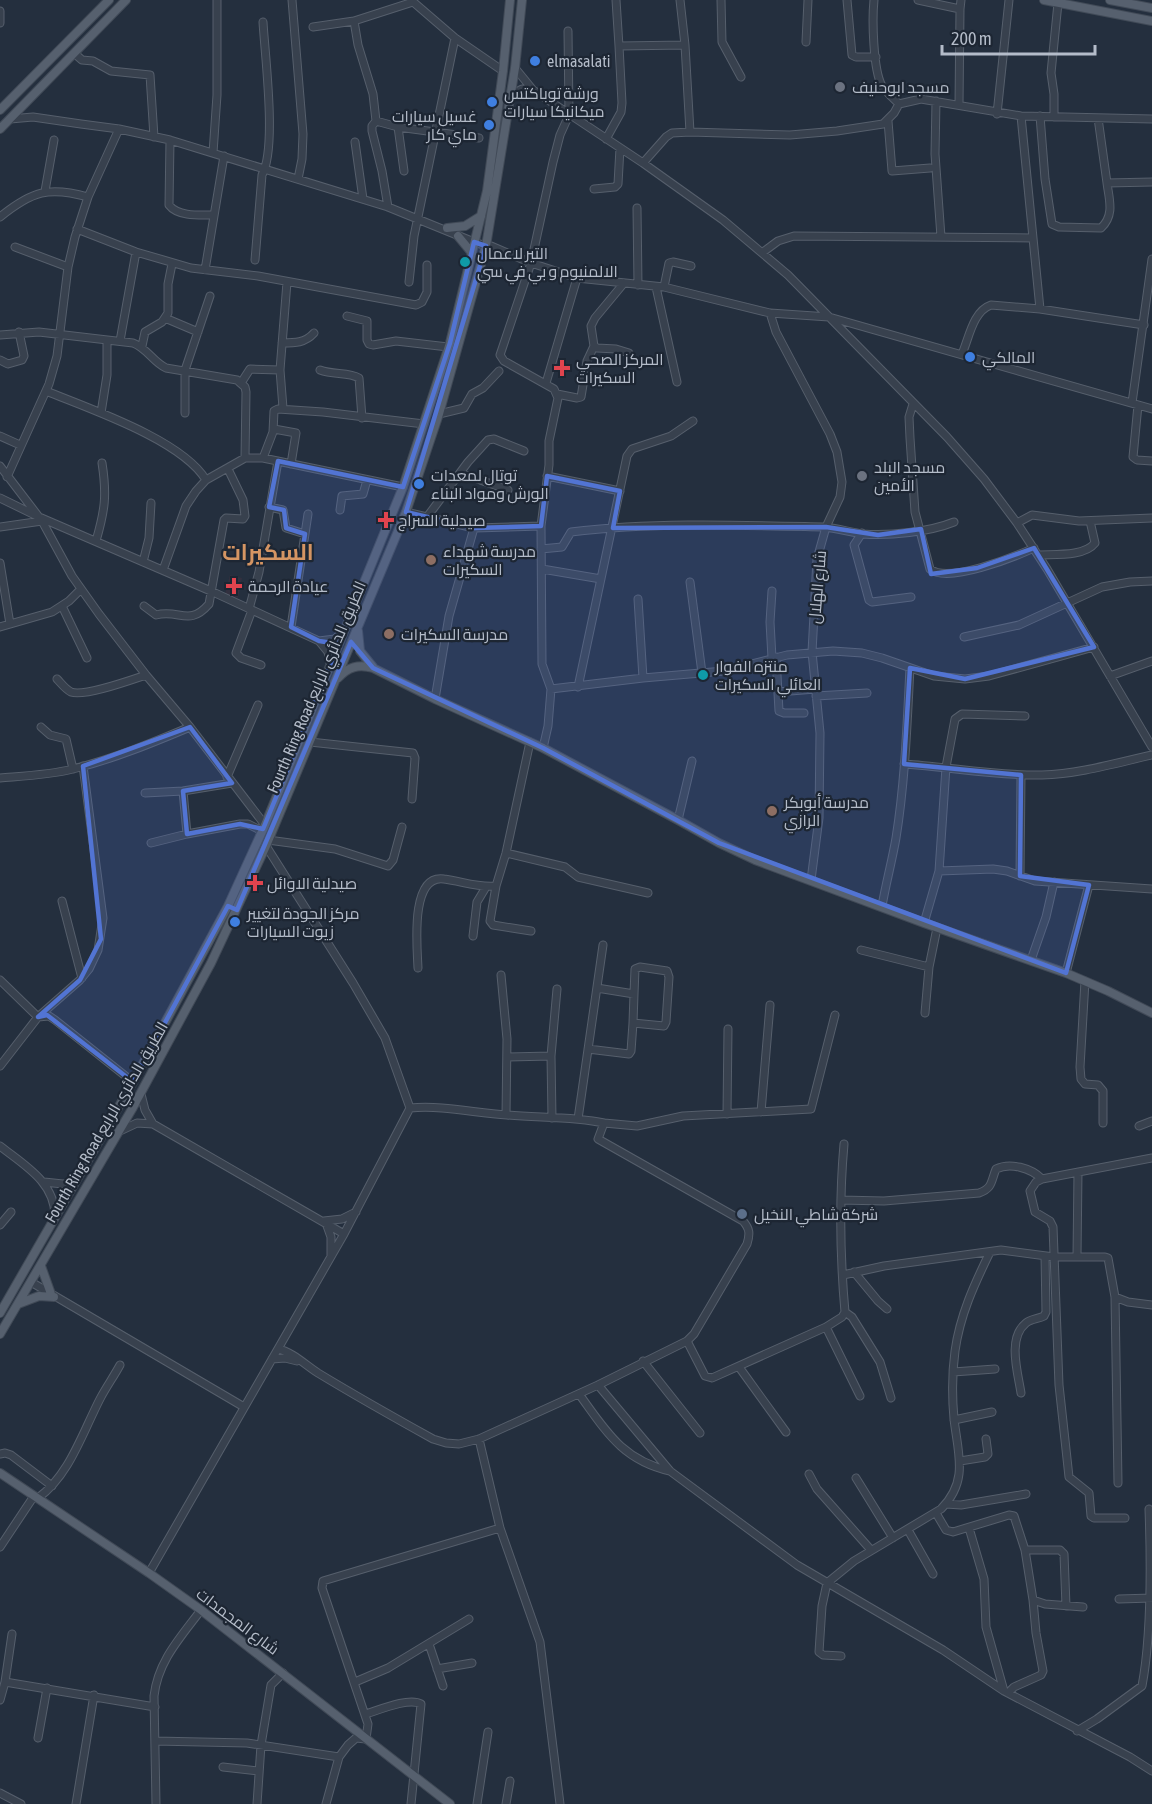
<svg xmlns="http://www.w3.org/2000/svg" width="1152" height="1804" font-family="'Asap Condensed',Cairo,sans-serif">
  <rect width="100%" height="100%" fill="#242f3e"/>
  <!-- medical -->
  <path fill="#32303f" d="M230,575l12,3 -4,20 -13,-4z"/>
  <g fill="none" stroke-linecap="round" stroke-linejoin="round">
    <defs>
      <path id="minor" d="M292,0l11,134 -1,25 -4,20
        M411,0l44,38 48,33
        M616,0l3,46
        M680,0l5,45 5,87
        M721,0l1,42 19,35
        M847,0l5,55 4,2h20
        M874,0c-2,19 -1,70 8,86 5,7 11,12 17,18
        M918,0l42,9 -1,96
        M960,9l1,-9
        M0,11v12
        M354,21l4,24 15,49 3,27 22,6 81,11
        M313,27l41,-6 59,-19
        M806,42l2,-42
        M74,53l8,7 11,1 18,10 39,4 4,62
        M515,68l18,22 110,73 80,57 65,55 159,162 37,42 33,44 30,46 105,178
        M511,95l11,-6 11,1
        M936,101l-1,53 6,83
        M997,114l12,-114
        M1040,116l5,63 7,45 7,3 42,1c14,-13 8,-29 6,-45
        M1054,117v-23l-3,-21 7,-70
        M1098,118l9,65 45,-1
        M10,119l23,-2 48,7 38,5 51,11 218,67 86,35 12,4h5l40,17 46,15 87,9 106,26 59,4 323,92
        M376,121l-4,5v5l10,40 6,36
        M888,121l4,50 38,-3
        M398,127l6,44
        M606,139l15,-27 1,-9 -3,-57 66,-1
        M170,140l-1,65c9,12 32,10 45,10
        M355,142l8,57
        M213,153l4,-58v-95
        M643,163l23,-26 6,-4 18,-1 100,3 47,-4 46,-7 11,-11 5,-9 22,-5 100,17 131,3
        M594,189l21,-2 3,-3 2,-36
        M45,191l9,-51
        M637,208l1,77
        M0,217c32,-26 49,-31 88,-20
        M77,229l59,23 55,16 67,8 158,29 6,-3 5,-10v-27
        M1033,238l7,71
        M15,247l53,20
        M763,252l15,-11 16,-5 239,2 -12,-122
        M255,260l7,-85c15,-27 3,-118 1,-153
        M205,270l19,-114
        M409,282l5,-46 41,-198
        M624,283l-29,35 -4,8 3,20 3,2 19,1 13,4
        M656,287l21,95
        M664,287l5,-24 4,-1 18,4
        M770,313l6,19 54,102 7,18 5,30 -2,15 -14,30 -9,32 -5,93 8,81 -1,85 -8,62
        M347,316l20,5v19l2,4 4,1 23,-4 52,6
        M165,318l33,14
        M0,335l39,-3 94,11c14,5 20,19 33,25l71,12 8,7 1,5 -1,66
        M120,341l16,-89
        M282,343c13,0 23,0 32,-10
        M142,346l3,-14 17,-10 6,-9v-29l4,-20
        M962,354c7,-16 11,-43 29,-49l49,4 104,16
        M0,360l8,4 14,-4 2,-4 -5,-24
        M320,370c13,5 29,2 39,8l3,40
        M241,383l9,-14 30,1
        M546,383l31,-105
        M46,391c44,18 136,49 160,89
        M557,394l20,4 4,-1 6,-36 7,-15
        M1132,403l20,-144
        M913,404l-4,13 1,21 5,74 15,57c18,15 84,-12 104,-21
        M1138,405l-5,52 4,3 15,1
        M283,408l-3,-38 7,-88
        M101,413l6,-38v-35
        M185,413v-43l25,-74
        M439,414l25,-6 8,-14 11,-6 16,-17
        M274,429l22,4 -5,31
        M0,436l20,9
        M263,458l10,-26 1,-21 4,-2 45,3 101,12
        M0,466l42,55 30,55 27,38 47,61 44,52 75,98
        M461,473l47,17
        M547,476l73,15
        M7,477l42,-93 8,-28 11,-89 7,-30 13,-40 31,-68
        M0,498l39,19 174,75 106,49 9,11 2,11
        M269,507l14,3 3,18 19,6
        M340,510l2,-14 21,-2 4,-14
        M406,512l68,16 67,-2
        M427,517l41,-55 20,-22 6,-1 30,12
        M1017,523l15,-8 47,6 73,-3
        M0,527l42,-6
        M862,533l-8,12 15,55 3,2 39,-5
        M96,541c9,-31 11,-46 6,-78
        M541,549l21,-2 9,-15c83,-10 168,-7 252,-5 13,1 27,5 40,7 27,2 66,-2 91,-12
        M1038,555c16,-1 46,2 57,-12l-5,-22
        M143,562l6,-24 2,-35
        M0,563l10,61
        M542,569l59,10
        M163,570l23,-64 10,-15 10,-11 39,-22h18l140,29
        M690,582l12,91
        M638,599l5,79
        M62,606l25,52
        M144,606l12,9c24,-6 33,12 53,-11l15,-84 2,-2 17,1 2,-3 -2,-16 -15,-31
        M249,609l10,-37 19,-111
        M252,610l-16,43 5,5 20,7
        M0,627l52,-15 17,-11 12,-12
        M291,627l17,-113
        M964,637l55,-12 83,-38 28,-5 22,-1
        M319,641l16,-2 8,-8
        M776,657l3,54 5,2h20
        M772,658l-2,-36 2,-31
        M1110,676l42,-15
        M57,679c4,4 8,10 14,13 13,5 60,-12 75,-17
        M578,687l49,-231 5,-7 39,-13 22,-15
        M551,689l92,-11 81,-7 63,-16 46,-4 29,2 20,5 52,18 31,3 24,-3 105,-29
        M778,692l37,-3
        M816,696l51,-3
        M435,699l14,-83 25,-88
        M41,727l9,8 16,4 7,30
        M310,742l103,11 2,5 -3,41
        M530,742l-24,111 -10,33 -6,35 3,4 38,6
        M543,748l5,-22 3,-37 -9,-25 -1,-138 8,-61v-24l9,-43 -4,-9 -50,-28 -4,-6 31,-92 22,-101 7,-27 9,-20 -1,-84
        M904,764c46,3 92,12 138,11 37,-1 74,-12 110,-20
        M227,777l31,-72
        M0,778c24,-2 49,-3 73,-9 40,-10 79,-26 117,-42
        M183,791l4,43
        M145,793l38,-2 49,-8
        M678,820l14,-59
        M268,840l67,9 53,17 5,-6 9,-33
        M151,843l36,-9 53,-10h8l14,7
        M266,846l87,137 32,55 25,70
        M506,853l59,14 13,10 70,16
        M939,871l7,-104 9,-48 7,-5 63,2
        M1020,876l1,-101
        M62,901l20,77
        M882,906c4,-23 10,-45 14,-68 9,-56 11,-113 14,-170
        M924,923l15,-52 54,-2 14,2 28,10 117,8
        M473,936l4,-34 9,-15
        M861,950l68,17
        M1031,960l15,-43 8,-35
        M418,968c-1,-22 -8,-94 26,-89 17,2 34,9 52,7
        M1066,973l23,-88
        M501,975l6,64 -1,76
        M0,980l38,37 11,-1 6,4 78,62
        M1085,981l-5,86 1,12 4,5 13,1 5,6v32
        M597,988l37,6 -1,29 31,3 2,-4 3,-45 -2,-6 -27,-4 -5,2 -1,25
        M925,1013l4,-46 8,-39
        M588,1049l41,5 2,-3 2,-28
        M507,1057l44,-1
        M0,1066l38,-49 42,-37 9,-11 9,-19 5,-32 -20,-152
        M141,1094l4,16 8,14
        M761,1112l9,-107
        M727,1114l1,-85
        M552,1118l-1,-62 6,-67
        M578,1119l25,-174
        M604,1123l33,3 46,-10 128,-7 24,-94
        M1139,1126l13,-5
        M120,1131l17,-8 16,1 191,110
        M0,1146c24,19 55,36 55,70
        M44,1182l19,2 12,-1
        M841,1200l43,1 95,-8c14,-5 12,-12 17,-24 14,-7 35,-1 46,10
        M324,1221l18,-2 14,-7
        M326,1223l5,14v19
        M0,1225l11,-13
        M1077,1256l1,-84
        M854,1272l24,29 9,8
        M843,1275l41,-9 117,-16 53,7h51l3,1 7,39 3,186
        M31,1282l213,125
        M1115,1297l13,5 24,3
        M845,1312l7,5 28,45 11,36
        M826,1327l34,69
        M687,1341l18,35 7,2 114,-51 16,-10 3,-5c-5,-56 -6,-112 -1,-168
        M278,1349c13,2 29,17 40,24 38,23 77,45 115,66l13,4 13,1 20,-5 119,-54 89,-44 7,-7 53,-90c3,-10 3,-15 -4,-23l-145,-82 6,-16c-32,-7 -65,-5 -97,-8 -32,-2 -64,-10 -97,-7
        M272,1359l13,-1 12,3
        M643,1361l57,72
        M739,1367l47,65
        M953,1372l42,-3
        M598,1385l72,86 127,94 146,85 61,41 126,66 22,14
        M1021,1393c-3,-20 -14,-55 5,-70 5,-4 12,-4 18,-7l2,-4 -1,-56
        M579,1394c27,37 43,66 91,77
        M954,1420l38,-8
        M479,1439l21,89 40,114 20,162
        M0,1454l5,-1 6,2 41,31
        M960,1461l25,-4 3,-3 -2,-15
        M809,1474l8,15 54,61
        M856,1478l37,60
        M38,1498c32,-23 45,-67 63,-101 6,-11 13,-21 19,-32
        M946,1504l15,1 65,-11
        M936,1513l10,17 7,2 56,-17 5,1 11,34 8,50 12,4 38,3
        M1125,1518h-31l-3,-2 -2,-23 -20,-16 -10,-92 -6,-158 -3,-6 -15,-9 -5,-21 6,-9 6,-3 110,-21
        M969,1528l15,51 2,48 18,64
        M908,1530l25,44
        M0,1547l34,-51
        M1025,1550h35l4,4 2,52
        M149,1573l195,-339 66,-126
        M1119,1599l33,-1
        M429,1644l14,42
        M841,1656l-18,-1 -4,-3 3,-46 5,-23 27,-22 87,-52c28,-28 17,-55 13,-90 -2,-22 -2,-46 1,-68 5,-36 19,-66 35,-99
        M437,1669l35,-6
        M5,1682l7,-48
        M355,1682l33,-14 81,-49
        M1008,1693l6,-6 27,-12 2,-4 -7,-38 -3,-33
        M0,1700l5,-18 150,25
        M366,1714c13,-4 43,-17 55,-10l-10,100
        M1077,1731l20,-12 45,-33c10,-53 9,-122 7,-177
        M38,1738l9,-50
        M155,1741l92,2 92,14 9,-12 8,-7 10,1 2,-15 -46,-136 1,-7 177,-53
        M223,1767l36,4
        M0,1793l21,11
        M76,1804l18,-109
        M156,1804l-2,-108c4,-35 26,-58 47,-86
        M257,1804l4,-59 10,-60 12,-12
        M326,1804l13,-47
        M477,1804l11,-72
        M506,1804l4,-23"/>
      <path id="major" d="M1044,0l108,21
        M1110,0l42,8
        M0,110l109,-110
        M0,129l126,-129
        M447,228l18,-2 16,-10
        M458,236l14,17
        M358,631l2,20 13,16
        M338,678c10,-11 20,-14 35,-10l62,31 108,49 135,72 41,23 36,17 169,63 142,50 42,18 44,22
        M41,1266l10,28
        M18,1304l21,-8 15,1
        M0,1313l133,-231 95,-176 37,-81 138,-338 47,-144 37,-152 16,-120 7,-71
        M0,1334l132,-225 79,-146 55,-117 140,-334 33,-98 47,-168 29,-178 7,-68
        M0,1473l149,100 52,37 249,194"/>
    </defs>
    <!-- minor casing -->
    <use href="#minor" stroke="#565f6c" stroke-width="9"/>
    <!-- major casing -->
    <use href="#major" stroke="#414a57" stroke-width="10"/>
    <!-- minor -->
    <use href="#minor" stroke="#38414e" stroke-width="7"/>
    <!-- major -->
    <use href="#major" stroke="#56606e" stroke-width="8"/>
  </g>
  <!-- marked area -->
  <path fill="#5274d3" fill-opacity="0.2" stroke="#5274d3" stroke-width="4.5" stroke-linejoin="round" d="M474,242l12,4 -80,266 68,16 67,-2 6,-50 73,15 -7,37 213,-1 52,8 43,-6 10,45 46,-6 57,-20 60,99 -129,32 -55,-11 -6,96 117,11 -1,101 69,9 -23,88 -347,-130 -176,-95 -170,-80 -22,-26 -114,268 -9,-4 -95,176 -86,-67 -9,2 42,-37 21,-41 -18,-173 107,-39 42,56 -49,8 4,43 53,-10 23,5 76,-185 -20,-3 -28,-14 14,-93 -19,-6 -2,-18 -15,-3 9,-46 125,26 47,-144z"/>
  <!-- markers -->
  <g fill="#3f7fe0" stroke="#1d2633" stroke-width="2">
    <circle cx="535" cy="61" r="6"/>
    <circle cx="492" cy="102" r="6"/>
    <circle cx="489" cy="125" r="6"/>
    <circle cx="970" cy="357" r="6"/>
    <circle cx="419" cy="484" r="6"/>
    <circle cx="235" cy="922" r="6"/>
  </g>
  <g fill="#6b7280" stroke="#1d2633" stroke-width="2">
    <circle cx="840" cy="87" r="6"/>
    <circle cx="862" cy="476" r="6"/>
  </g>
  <g fill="#0f9aa8" stroke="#1d2633" stroke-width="2">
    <circle cx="465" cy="262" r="6"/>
    <circle cx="703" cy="675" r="6"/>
  </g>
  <g fill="#e0444e" stroke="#1d2633" stroke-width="2">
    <path d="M559 359h6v6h6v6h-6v6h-6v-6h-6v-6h6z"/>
    <path d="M383 511h6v6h6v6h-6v6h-6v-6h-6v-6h6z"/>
    <path d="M231 577h6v6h6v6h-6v6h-6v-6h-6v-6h6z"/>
    <path d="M252 874h6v6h6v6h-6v6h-6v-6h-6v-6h6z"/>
  </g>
  <g fill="#8d6e63" stroke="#1d2633" stroke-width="2">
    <circle cx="431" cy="560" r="6"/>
    <circle cx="389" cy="634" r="6"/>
    <circle cx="772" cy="811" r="6"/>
  </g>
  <circle fill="#5c6f8a" stroke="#1d2633" stroke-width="2" cx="742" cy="1214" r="6"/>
  <g text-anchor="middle" stroke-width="4.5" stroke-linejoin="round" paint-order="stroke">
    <!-- poi labels -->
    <g font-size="16" fill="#b4bcc9" stroke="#1d2633" text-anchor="start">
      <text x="547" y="67">elmasalati</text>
      <text x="852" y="93">مسجد ابوحنيف</text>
      <text x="504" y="99">ورشة توباكتس<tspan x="504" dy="18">ميكانيكا سيارات</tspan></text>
      <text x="477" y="122" text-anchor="end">غسيل سيارات<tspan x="477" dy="18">ماي كار</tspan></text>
      <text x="477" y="259">التير لاعمال<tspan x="477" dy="18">الالمنيوم و بي في سي</tspan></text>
      <text x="982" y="363">المالكي</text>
      <text x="576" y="365">المركز الصحي<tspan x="576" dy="18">السكيرات</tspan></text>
      <text x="874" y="473">مسجد البلد<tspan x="874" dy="18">الأمين</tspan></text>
      <text x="431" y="481">توتال لمعدات<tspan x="431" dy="18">الورش ومواد البناء</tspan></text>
      <text x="398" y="526">صيدلية السراج</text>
      <text x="443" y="557">مدرسة شهداء<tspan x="443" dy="18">السكيرات</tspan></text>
      <text x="248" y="592">عيادة الرحمة</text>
      <text x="401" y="640">مدرسة السكيرات</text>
      <text x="715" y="672">منتزه الفوار<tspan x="715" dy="18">العائلي السكيرات</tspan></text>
      <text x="784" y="808">مدرسة أبوبكر<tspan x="784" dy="18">الرازي</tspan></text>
      <text x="267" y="889">صيدلية الاوائل</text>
      <text x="247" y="919">مركز الجودة لتغيير<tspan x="247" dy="18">زيوت السيارات</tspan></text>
      <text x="754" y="1220">شركة شاطي النخيل</text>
    </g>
    <!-- street labels -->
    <g font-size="16" fill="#b4bcc9" stroke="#1d2633">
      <text transform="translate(817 587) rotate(-85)" y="6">شارع الهلال</text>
      <text transform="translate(316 687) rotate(-67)" y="6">Fourth Ring Road الطريق الدائري الرابع</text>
      <text transform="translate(106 1122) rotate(-60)" y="6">Fourth Ring Road الطريق الدائري الرابع</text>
      <text transform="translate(238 1621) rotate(37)" y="6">شارع المجمدات</text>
    </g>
    <!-- district labels -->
    <g font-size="22" font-weight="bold" fill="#d59563" stroke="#1d2633">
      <text x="268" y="560">السكيرات</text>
    </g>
  </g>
  <!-- scale -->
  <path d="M942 45v9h153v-9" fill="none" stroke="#b4bcc9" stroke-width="3"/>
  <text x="951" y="45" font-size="18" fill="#b4bcc9" stroke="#1d2633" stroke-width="4.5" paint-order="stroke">200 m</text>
</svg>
